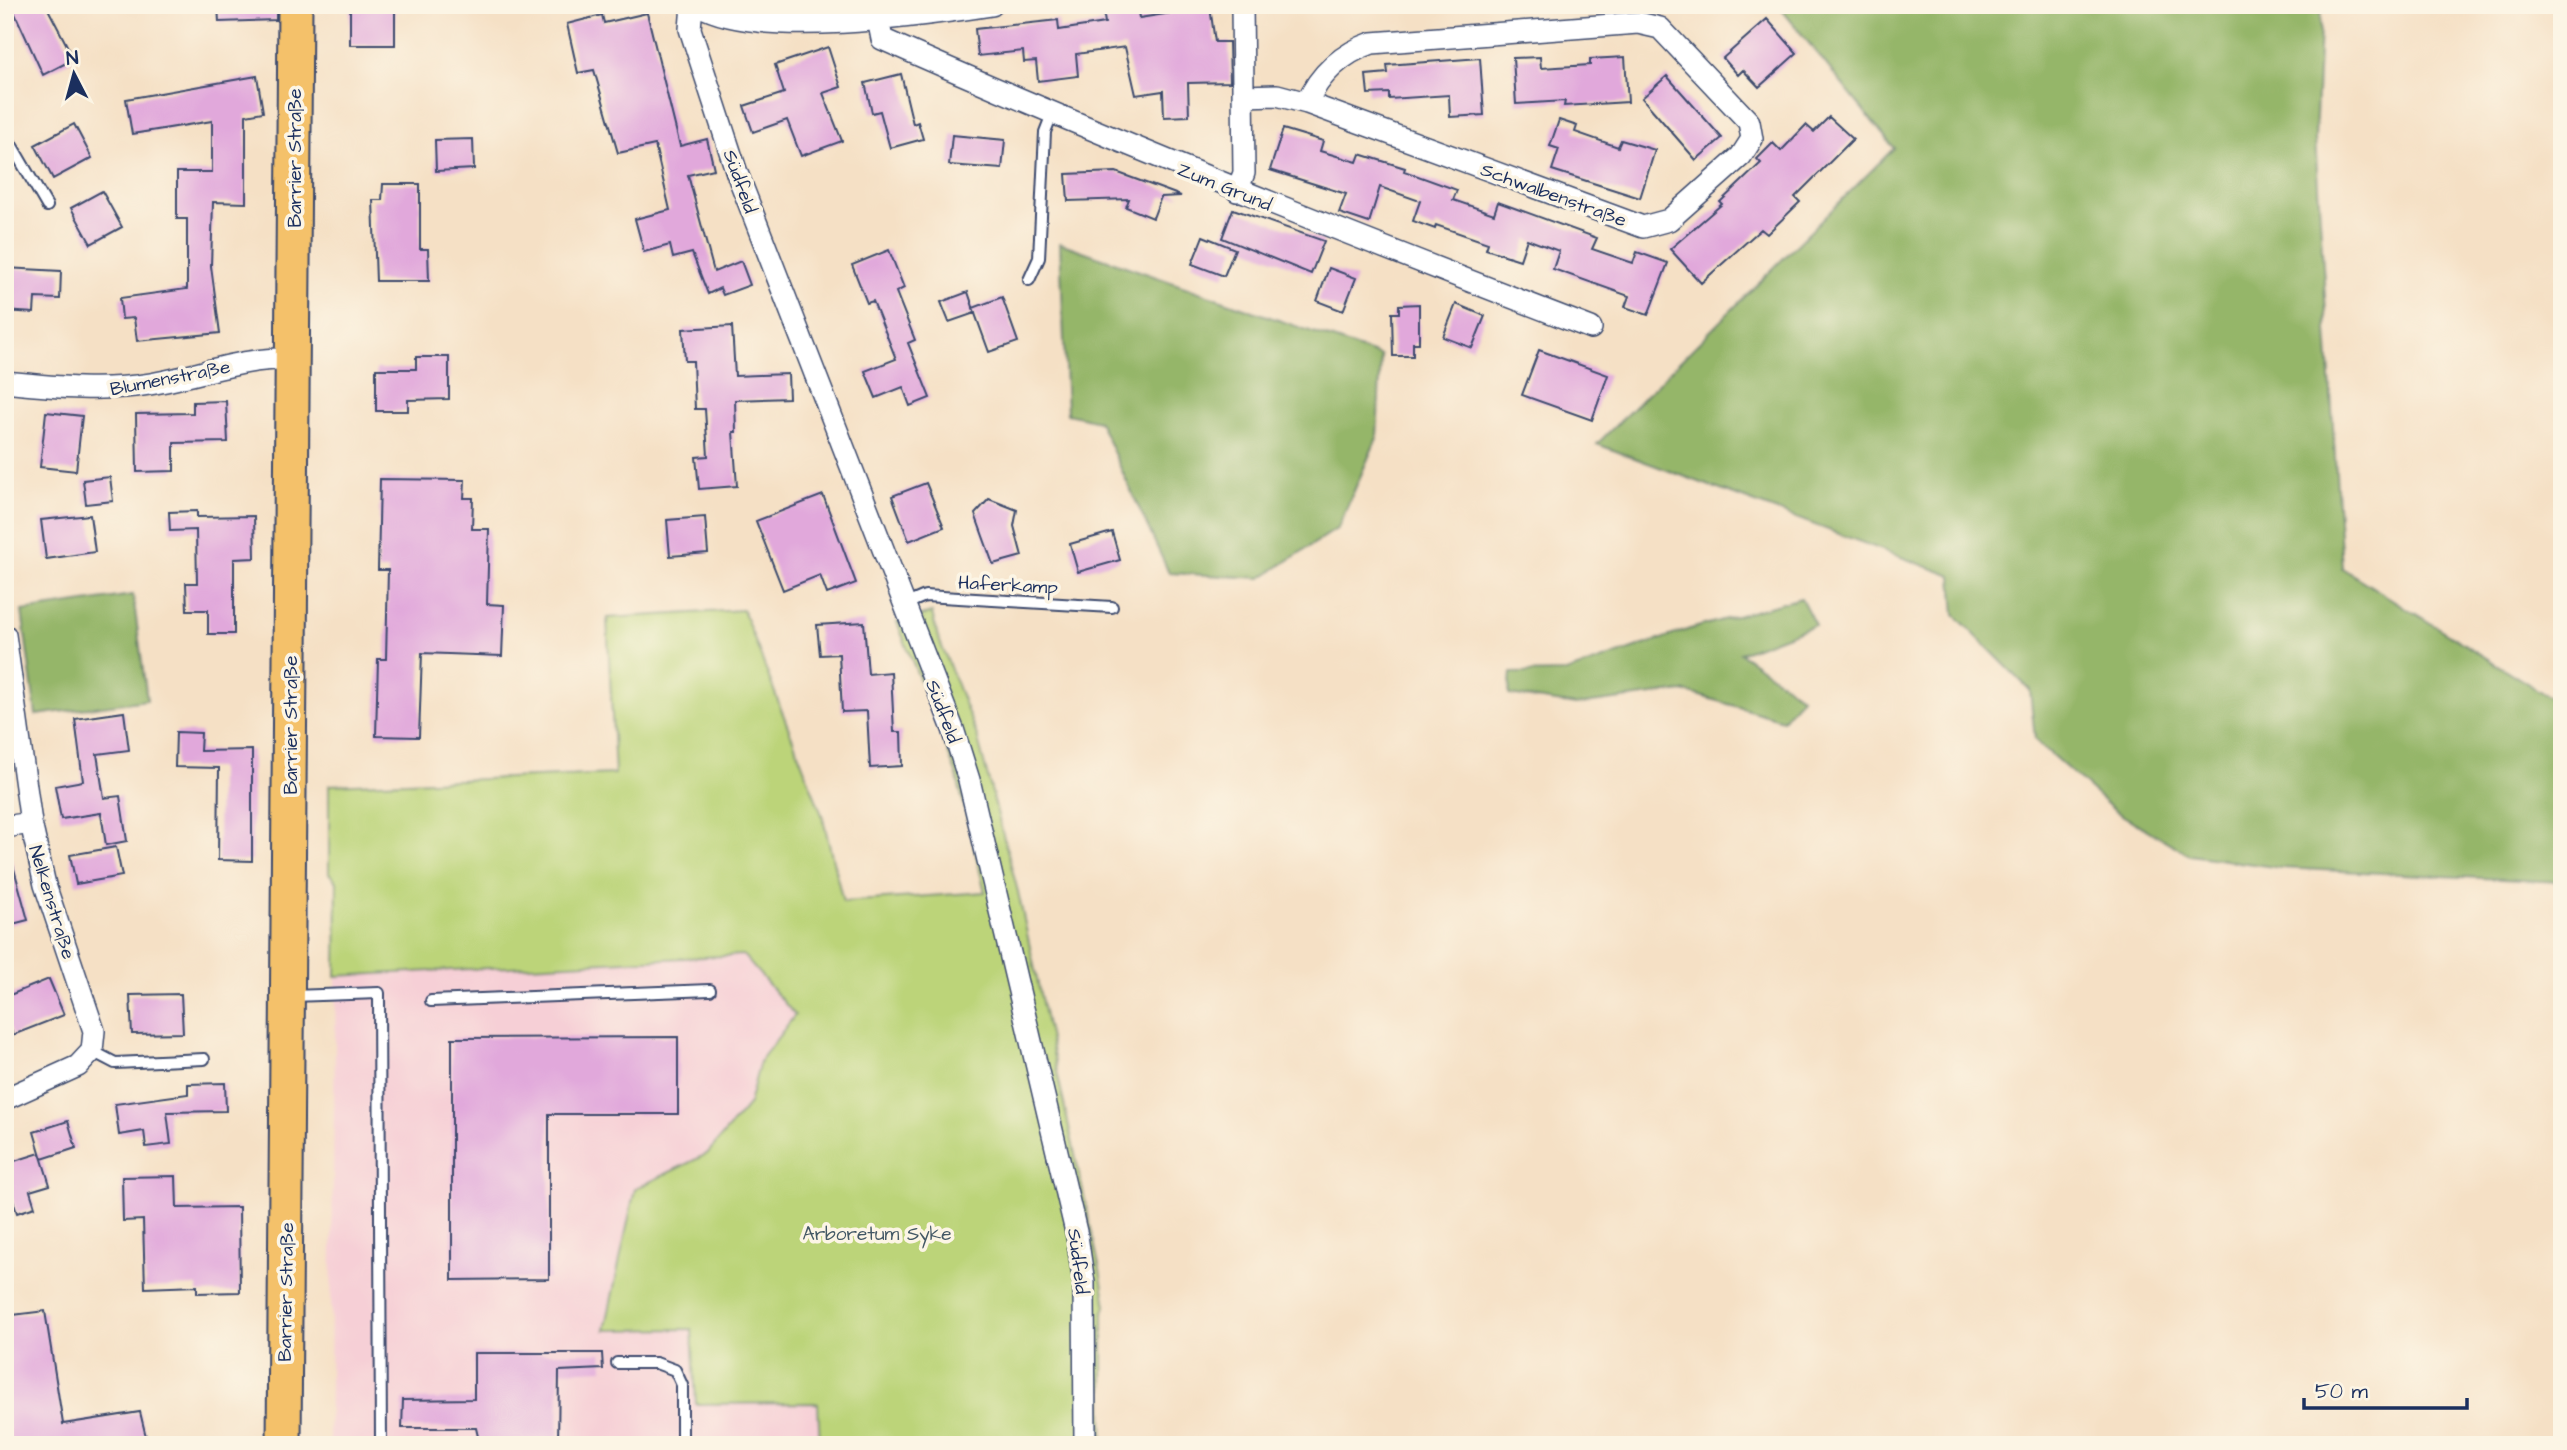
<svg xmlns="http://www.w3.org/2000/svg" width="2567" height="1450" font-family="'Architects Daughter',sans-serif">
  <rect width="100%" height="100%" fill="#fcf5e5"/>
  <filter id="ink" filterUnits="userSpaceOnUse"><feTurbulence type="fractalNoise" baseFrequency=".0143" numOctaves="2"/><feDisplacementMap in="SourceGraphic" scale="14" xChannelSelector="R" yChannelSelector="G"/><feConvolveMatrix kernelMatrix="1 2 1 2 8 2 1 2 1" color-interpolation-filters="sRGB"/></filter>
  <filter id="wash" filterUnits="userSpaceOnUse"><feTurbulence type="fractalNoise" baseFrequency=".00686" numOctaves="4" result="noise"/><feDisplacementMap in="SourceGraphic" scale="28" xChannelSelector="R" yChannelSelector="G"/><feGaussianBlur stdDeviation="1.57" result="paint"/><feColorMatrix in="noise" values="0 0 0 0 0 0 0 0 0 0 0 0 0 0 0 0 0 1.4 0 .05"/><feComposite in="paint" operator="in"/></filter>
  <g filter="url(#wash)">
    <rect width="100%" height="100%" fill="#f5e0c5"/>
    <!-- built -->
    <path fill="#f6cfd6" d="M743,955l53,59 -36,47 -11,43 -42,50 -72,35 -30,140h87l4,75 122,-1 2,42h-491l7,-469z"/>
    <!-- green -->
    <path fill="#bcd479" stroke="#6c826c" stroke-width="2" d="M743,610l79,205 21,87 142,-10 -29,-119 -59,-151 35,-9 5,21 40,102 41,156 82,378 6,36 -3,8v131h-283l-2,-42 -122,1 -4,-75 -87,1 30,-141 72,-35 42,-50 11,-43 35,-46 -52,-60 -407,21 1,-94 -8,-9v-88l286,-11 -8,-156z"/>
    <!-- forest -->
    <path fill="#95b669" stroke="#587264" stroke-width="2" d="M1778,5h543l-6,134 27,429 220,137v177l-281,-14 -91,-13 -75,-44 -80,-71 -5,-50 -75,-75 -3,-39 -355,-132 297,-296z
      M1060,243l321,113 -4,82 -39,90 -77,50 -92,-5 -70,-152 -32,-7z
      M133,595l14,105 -111,15 -14,-104z
      M1801,598l14,27 -75,28 62,44 -19,23 -100,-29 -107,14 -67,-10 2,-22 55,-1 124,-43z"/>
    <g id="blocks">
      <!-- building -->
      <path fill="#e1a8db" d="M11,5h35l28,54 -31,16z
        M218,5h58v15l-57,2z
        M350,5h45v40h-45z
        M1137,6l2,12 71,-11 5,35h14l1,40 -42,1 1,33 -25,1 -1,-26 -27,4 -11,-48 -49,7 2,22 -40,5 -2,-20 -12,1 -1,-11 -45,5 -3,-27 83,-9 1,10 46,-7 -2,-13z
        M647,13l33,133 27,-7 7,30 -26,6 26,97 27,-11 9,24 -27,10 -3,-7 -12,6 -16,-41 -19,5 -3,-13 -26,7 -9,-33 35,-9 -15,-65 -37,8 -24,-83 -16,3 -11,-49 35,-9 2,8z
        M1767,19l30,34 -38,34 -16,-17 -5,5 -15,-17z
        M828,47l13,40 -18,6 19,48 -41,15 -14,-36 -34,12 -9,-26 40,-13 -9,-28z
        M1540,57l1,11 49,-3v-6l35,-2 3,45 -64,4 1,-5 -49,3 -3,-46z
        M1480,58l4,57 -34,2 -1,-22 -60,4v-6l-21,1 -2,-19 22,-2 -1,-8z
        M901,74l12,50 5,-2 5,17 -33,9 -10,-37 -8,2 -7,-30z
        M257,76l6,36 -17,3v88l-33,-1 -2,64 9,67 -83,8 -3,-23 -12,1 -2,-21 67,-9v-70h-10v-47h35v-51l-80,13 -6,-35z
        M1667,76l55,62 -26,22 -54,-62z
        M1829,117l24,22 -58,58 5,5 -33,32 -6,-5 -60,54 -31,-34 52,-45 -2,-2 41,-39 -4,-4 16,-16 8,8 25,-26 8,7z
        M1559,120l18,6 -2,6 43,15 3,-7 34,10 -15,48 -88,-28 7,-21 -9,-3z
        M74,124l18,34 -39,21 -18,-34z
        M1283,129l40,12 -3,10 37,11 3,-8 45,14 -1,3 53,19 -4,10 41,14 4,-12 99,36 -5,11 41,14 4,-11 31,11 -20,52 -23,-8 4,-11 -76,-27 6,-18 -32,-12 -7,21 -34,-11 2,-6 -52,-18 -1,4 -22,-8 7,-20 -40,-14 -11,36 -30,-10 7,-19 -76,-24z
        M952,135l53,5 -3,29 -53,-4z
        M473,139l1,30 -38,2 -1,-31z
        M1116,172l65,24 -20,1 -8,21 -27,-11 3,-8 -61,2 -2,-27z
        M383,184h37v65h8l1,32h-53l-3,-81h9z
        M102,191l20,36 -31,17 -20,-36z
        M1233,209l91,32 -13,33 -89,-36z
        M1203,236l32,13 -11,27 -32,-12z
        M889,250l15,38 -8,4 19,48 -7,3 22,55 -20,8 -7,-19 -27,11 -11,-27 31,-12 -23,-58 -6,2 -15,-38z
        M5,268l56,3 -1,28 -25,-1 -1,15 -29,-2z
        M1329,268l27,10 -13,33 -26,-10z
        M968,292l7,21 -26,9 -8,-20z
        M1002,297l16,45 -29,10 -16,-44z
        M1419,304v39h-6v13h-20l-1,-43h7v-8z
        M1456,304l29,12 -13,32 -29,-11z
        M732,326l3,50 53,-2 1,24 -54,2 1,32h-3l4,54 -38,3 -3,-32 12,-1 -3,-47h-10l-2,-48h-8l-2,-32z
        M1539,350l69,25 -16,45 -70,-25z
        M416,357h33v42l-41,1v11h-32v-42h40z
        M226,401l2,41 -54,1v28l-37,1 -1,-58 57,-1v-11z
        M46,412l36,4 -6,55 -36,-4z
        M110,477l3,24 -27,3 -3,-24z
        M380,479l85,1 -1,18h9l-1,31h17l-2,75 17,1 -2,51 -80,-3 -3,84 -43,-1 2,-77h8l2,-89h-10z
        M926,483l18,44 -35,14 -17,-45z
        M823,495l33,88 -29,11 -7,-19 -37,15 -27,-69z
        M989,499l28,11 -3,16 8,30 -29,8 -18,-50z
        M197,511v6l57,-1 1,42 -21,1v75h-26v-24h-21l-1,-27h11l-1,-53 -26,1 -1,-19z
        M90,515l5,37 -49,7 -5,-39z
        M705,517l3,36 -38,3 -3,-36z
        M1112,532l8,28 -42,12 -8,-28z
        M864,622l4,52 23,-2 3,60h7l1,34 -32,2 -3,-57 -25,1 -3,-58 -19,1 -3,-30z
        M124,712l5,38 -32,4 7,44 16,-2 7,45 -21,4 -5,-32 -40,6 -6,-33 28,-5 -8,-62z
        M176,732l25,1 -1,18 52,-1v111l-34,-1 1,-92 -44,-1z
        M116,847l6,29 -46,8 -6,-29z
        M11,858l17,62 -23,6v-67z
        M49,979l15,36 -51,20 -8,-19v-19z
        M181,994l2,39 -51,1 -2,-39z
        M678,1037v77h-129v165l-97,1v-242z
        M225,1083l1,28 -59,1 4,32 -25,3 -2,-16 -25,4 -4,-31 73,-10v-10z
        M68,1121l8,27 -34,11 -8,-27z
        M40,1153l10,32 -20,6 5,16 -18,6 -12,-37v-12z
        M176,1176l1,32 62,-1 1,85 -43,1v-7l-52,2 -2,-68 -20,1 -1,-44z
        M45,1311l18,113 77,-12 8,33h-136l-7,-39v-90z
        M474,1353h128l1,16 -44,2 -1,74h-78l-4,-17h-74l1,-28 71,-1z"/>
    </g>
  </g>
  <g filter="url(#ink)">
    <use href="#blocks" fill-opacity="0" stroke="#3c4a6d" stroke-width="2"/>
    <g fill="none" stroke-linecap="round" stroke-linejoin="round">
      <defs>
        <path id="service" d="M5,134l42,72
          M1029,280l10,-22 6,-126 7,-18
          M904,605l21,-9 187,11
          M292,996l87,-3 2,452
          M431,1001l279,-11
          M92,1051l23,12 89,-4
          M617,1363h39l19,7 7,15v60"/>
        <path id="minor" d="M692,5l-2,24 47,144 216,556 16,51 108,456 7,47 1,162
          M699,5c60,35 223,11 293,0
          M878,19l4,20c234,104 471,197 709,289
          M1243,96l34,-1 30,8 336,124 26,-7 72,-64 11,-17 -3,-17 -89,-94 -22,-5 -266,20c-29,10 -53,31 -65,60
          M1237,191l7,-18 -2,-168
          M5,382c50,5 96,10 145,2 48,-8 93,-27 143,-25
          M5,635l26,188 14,62 49,146 -2,20 -14,15 -73,33
          M5,827l26,-4"/>
        <path id="primary" d="M284,1445l11,-1440"/>
      </defs>
      <!-- service casing -->
      <use href="#service" stroke="#3c4a6d" stroke-width="14"/>
      <!-- minor casing -->
      <use href="#minor" stroke="#3c4a6d" stroke-width="24"/>
      <!-- primary casing -->
      <use href="#primary" stroke="#3c4a6d" stroke-width="37"/>
      <!-- service -->
      <use href="#service" stroke="#fff" stroke-width="10"/>
      <!-- minor -->
      <use href="#minor" stroke="#fff" stroke-width="21"/>
      <!-- primary -->
      <use href="#primary" stroke="#f4c16a" stroke-width="33"/>
    </g>
  </g>
  <g text-anchor="middle" stroke-width="7" stroke-linejoin="round" paint-order="stroke">
    <!-- street labels -->
    <g font-size="19" fill="#1b2f5e" stroke="#fcf5e5">
      <text transform="translate(294 158) rotate(-90)" y="7">Barrier Straße</text>
      <text transform="translate(741 181) rotate(70)" y="7">Südfeld</text>
      <text transform="translate(1225 186) rotate(22)" y="7">Zum Grund</text>
      <text transform="translate(1554 194) rotate(20)" y="7">Schwalbenstraße</text>
      <text transform="translate(170 377) rotate(-11)" y="7">Blumenstraße</text>
      <text transform="translate(1008 584) rotate(3)" y="7">Haferkamp</text>
      <text transform="translate(944 711) rotate(69)" y="7">Südfeld</text>
      <text transform="translate(290 725) rotate(-90)" y="7">Barrier Straße</text>
      <text transform="translate(53 902) rotate(73)" y="7">Nelkenstraße</text>
      <text transform="translate(1079 1261) rotate(83)" y="7">Südfeld</text>
      <text transform="translate(285 1292) rotate(-89)" y="7">Barrier Straße</text>
    </g>
    <!-- park labels -->
    <g font-size="19" fill="#435865" stroke="#fcf5e5">
      <text x="877" y="1240">Arboretum Syke</text>
    </g>
  </g>
  <!-- margin -->
  <rect width="2567" height="1450" fill="none" stroke="#fcf5e5" stroke-width="28"/>
  <!-- north arrow -->
  <g transform="translate(74 74) rotate(354)" stroke="#fcf5e5" stroke-width="5" paint-order="stroke">
  <path d="M0-5L12 26L0 18L-12 26Z" fill="#1b2f5e"/>
  <text y="-10" font-size="19" font-weight="bold" text-anchor="middle" fill="#1b2f5e">N</text>
  </g>
  <!-- scale -->
  <path d="M2304 1398v10h163v-10" fill="none" stroke="#1b2f5e" stroke-width="3.5"/>
  <text x="2315" y="1398" font-size="21" fill="#1b2f5e" stroke="#fcf5e5" stroke-width="5" paint-order="stroke">50 m</text>
</svg>
